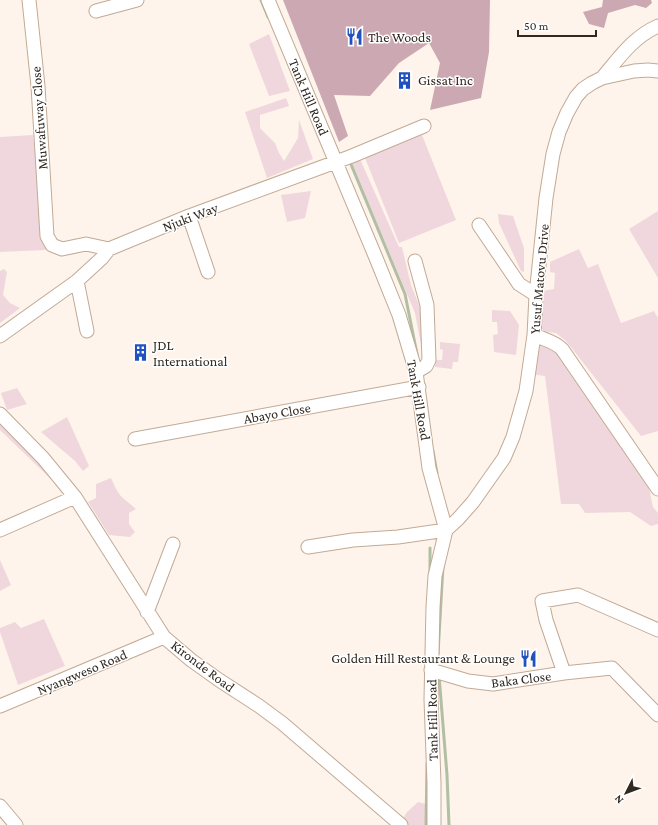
<svg xmlns="http://www.w3.org/2000/svg" width="658" height="825" font-family="'Crimson Pro',serif">
  <rect width="100%" height="100%" fill="#fef4eb"/>
  <!-- green -->
  <path fill="#f0d7dd" d="M269,34l21,57 -21,5 -20,-52z
    M286,98l3,8 -29,9v13l15,15 4,10 5,8 14,-23 1,-18 14,39 -46,19 -22,-66z
    M33,135l13,115 -46,2v-115z
    M422,135l34,85 -57,23 -34,-85z
    M360,159l39,88h3l9,38 10,25 3,36 -2,4 -7,-37 -64,-151z
    M311,191l-6,27 -18,4 -6,-27z
    M658,211v67l-29,-49z
    M498,214l15,2 11,32v24l-3,-1 -22,-48z
    M579,249l9,19 10,-4 23,59 33,-12 4,7v113l-17,5 -75,-95 -10,-8 -17,-2 3,-40 12,-2 1,-16 -5,-1v-10z
    M4,269l3,3 -4,23 7,8 10,5 -20,15v-52z
    M492,310l18,1 9,14 -3,30 -22,-3 -1,-17 5,-1 -1,-12h-5z
    M537,341l17,4 23,30 72,113 4,19 5,6v11l-7,2 -21,-14 -45,1 -6,-9h-18l-16,-128 -15,-2z
    M440,342l20,2 -2,18h-5l-1,7 -17,-2v-7h7l1,-10 -3,-1z
    M17,388l10,16 -20,6 -6,-17z
    M67,417l22,49 -6,5 -8,-10 -34,-29z
    M0,424l58,56 -3,3 -55,-53z
    M111,478c3,6 6,15 12,20 4,4 9,7 13,11l-7,4v11l6,8 -5,5 -21,-2 -21,-33 8,-4v-14z
    M0,560l11,25 -11,6z
    M44,619l21,47 -47,19 -18,-53v-4l15,-6 6,6z
    M418,802l8,2 -1,21h-18l-5,-5 5,-8z"/>
  <!-- forest -->
  <path fill="#cca9b2" d="M283,0h207l-1,52 -8,46 -51,12 10,-47 -11,-20 -30,20 -29,33 -36,-1 14,41 -9,6z
    M603,0h48l1,3 -6,5 -11,-3 -27,8 -4,15 -15,-4 -6,-12 19,-5z"/>
  <g fill="none" stroke-linecap="round" stroke-linejoin="round">
    <!-- stream -->
    <path stroke="#b1bfa3" stroke-width="3" d="M261,0l7,17
      M350,162l55,132 12,60
      M433,451l4,22
      M430,574v-26
      M438,654l5,-88
      M439,675l8,100 2,50
      M426,825l1,-62"/>
    <defs>
      <path id="minor" d="M29,0l9,86 9,150 5,9 10,4 24,-5 23,5 80,-33 163,-60 72,-30
        M268,0l108,258 23,57 17,57 13,96 17,62 -11,46 -2,31 -2,92 3,84v42
        M96,11l41,-11
        M602,78c17,-20 31,-41 56,-52
        M189,216l19,56
        M479,225l40,59 17,11
        M415,261l12,44 2,55 -3,6 -10,6
        M77,281l10,50
        M534,335c11,5 20,6 28,14l96,140
        M0,336l77,-55 25,-23 7,-9
        M0,414l43,44 32,39 89,140 27,23 28,20 40,26 23,17 119,102
        M135,439l284,-52
        M0,530l75,-33
        M308,547l45,-7 45,-3 48,-7 12,-11 15,-17 31,-44 9,-21 13,-46 8,-56 2,-40 10,-97 7,-44 6,-22 8,-19 9,-16 7,-8 9,-6 10,-5 32,-7 14,-1 10,1
        M147,612l26,-68
        M431,670l37,11 25,3 71,-11 48,-5 46,47
        M564,673l-18,-53 -4,-19 36,-6 80,35
        M0,706l164,-69
        M0,806l16,19"/>
    </defs>
    <!-- minor casing -->
    <use href="#minor" stroke="#c2aa95" stroke-width="15"/>
    <!-- minor -->
    <use href="#minor" stroke="#fff" stroke-width="13"/>
  </g>
  <!-- icons -->
  <defs>
    <symbol id="restaurant-bare" viewBox="-9 -9 18 18"><path d="M-5-6h1v4h1v-4h1v4h1v-4h1v5L-1.5 .5V6h-2V.5L-5-1ZM5-6V6H3V1.5H1.5Q1.5-4 5-6Z" fill="#2051be" stroke="#fff" stroke-width="2.5" paint-order="stroke"/></symbol>
    <symbol id="building-bare" viewBox="-9 -9 18 18"><path d="M-4-6H4V6H1V3H-1V6H-4ZM-2.5-4.3h1.7v1.8h-1.7ZM.8-4.3h1.7v1.8H.8ZM-2.5-1h1.7V.8h-1.7ZM.8-1h1.7V.8H.8Z" fill="#2051be" stroke="#fff" stroke-width="2.5" paint-order="stroke"/></symbol>
  </defs>
  <g fill-rule="evenodd">
    <use href="#restaurant-bare" x="342" y="24" width="25" height="25"/>
    <use href="#building-bare" x="392" y="68" width="25" height="25"/>
    <use href="#building-bare" x="128" y="340" width="25" height="25"/>
    <use href="#restaurant-bare" x="516" y="646" width="25" height="25"/>
  </g>
  <g text-anchor="middle" stroke-width="3" stroke-linejoin="round" paint-order="stroke">
    <!-- poi labels -->
    <g font-size="14" fill="#312820" stroke="#fff" text-anchor="start">
      <text x="368" y="42">The Woods</text>
      <text x="418" y="85">Gissat Inc</text>
      <text x="153" y="350">JDL<tspan x="153" dy="16">International</tspan></text>
      <text x="515" y="663" text-anchor="end">Golden Hill Restaurant &amp; Lounge</text>
    </g>
    <!-- street labels -->
    <g font-size="14" fill="#312820" stroke="#fff">
      <text transform="translate(309 97) rotate(67)" y="5">Tank Hill Road</text>
      <text transform="translate(39 118) rotate(-94)" y="5">Muwafuway Close</text>
      <text transform="translate(190 217) rotate(-21)" y="5">Njuki Way</text>
      <text transform="translate(539 279) rotate(-85)" y="5">Yusuf Matovu Drive</text>
      <text transform="translate(419 400) rotate(80)" y="5">Tank Hill Road</text>
      <text transform="translate(277 413) rotate(-10)" y="5">Abayo Close</text>
      <text transform="translate(203 666) rotate(37)" y="5">Kironde Road</text>
      <text transform="translate(82 672) rotate(-23)" y="5">Nyangweso Road</text>
      <text transform="translate(521 679) rotate(-7)" y="5">Baka Close</text>
      <text transform="translate(432 720) rotate(-91)" y="5">Tank Hill Road</text>
    </g>
  </g>
  <!-- north arrow -->
  <g transform="translate(626 793) rotate(228)" stroke="#ffffff" stroke-width="3" paint-order="stroke">
  <path d="M0-3L7 15L0 10L-7 15Z" fill="#312820"/>
  <text y="-6" font-size="11" font-weight="bold" text-anchor="middle" fill="#312820">N</text>
  </g>
  <!-- scale -->
  <path d="M518 30v6h78v-6" fill="none" stroke="#312820" stroke-width="2"/>
  <text x="524" y="30" font-size="12" fill="#312820" stroke="#ffffff" stroke-width="3" paint-order="stroke">50 m</text>
</svg>
